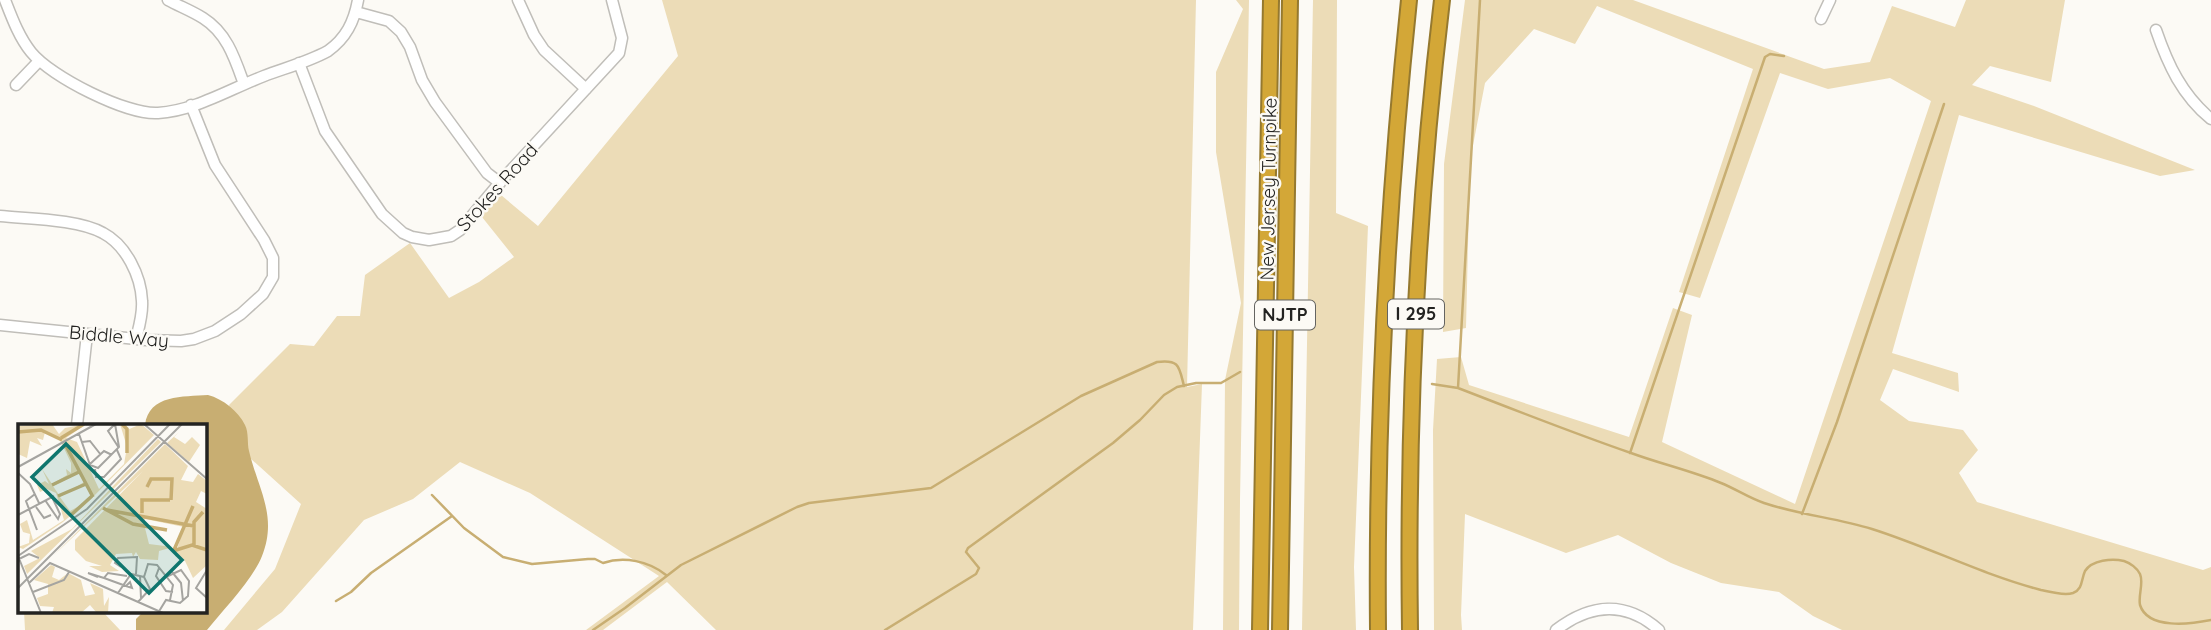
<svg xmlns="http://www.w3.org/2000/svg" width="2211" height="630" font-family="Quicksand,sans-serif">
  <rect width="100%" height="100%" fill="#fcfaf5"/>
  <!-- green -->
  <path fill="#ecdcb7" d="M662,0h534l-9,387 15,-3 -9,246h-477l-49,-48 -64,48h-17l73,-54 -129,-83 -70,-31 -47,37 -49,21 -82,92 -25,18h-33l51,-61 26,-65 -51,-46 -21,-53 61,-61 24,2 23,-30h23l5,-41 45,-32 39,55 30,-16 35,-25 -36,-45 17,-22 43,36 140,-170z
    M1236,0h13l-9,500 -1,130h-16l2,-250 16,-77 -25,-151v-80l27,-63z
    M1313,0h24l-1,213 32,13 -14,341 2,63h-54z
    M1465,0h168l191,69 46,-7 22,-56 63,21 11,-27h99l-14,82 -61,-16 -18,19 62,21 161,64 -35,6 -201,-61 -67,238 66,20 1,19 -66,-23 -13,31 29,21 54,9 15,20 -19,23 18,29 226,68 8,-3v63h-369l-29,-14 -34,-24 -58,-9 -50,-20 -53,-28 -52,18 -101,-39 -4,101 1,15h-28l-1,-200 4,-71 24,-2 8,28 160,52 44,-129 19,7 -30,127 133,62 136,-403 -41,-23 -62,11 -48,-16 -80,225 -21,-6 74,-223 -156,-63 -22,38 -41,-15 -49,54 -15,78 -4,167 -23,4 1,-168z
    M24,611h78l18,19h-95z"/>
  <!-- water -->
  <path fill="#c8ae72" d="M208,395c15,4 30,16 37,30 4,8 2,18 4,26 9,38 29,65 13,105 -9,23 -39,54 -55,74h-71v-11l8,-8h61v-186h-60c4,-31 38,-28 63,-30z"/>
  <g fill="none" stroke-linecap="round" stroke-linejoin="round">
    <!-- stream -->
    <path stroke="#c8ae72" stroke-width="2.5" d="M1432,384l26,4c57,22 115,45 173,65 30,11 61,18 90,30 15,6 28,15 43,20 36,12 73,15 108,26 57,18 111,46 169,61 9,2 23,6 32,3 10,-4 8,-13 12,-22 7,-11 27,-13 39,-10 6,2 13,7 16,13 4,9 -2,21 0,31 8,25 51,19 71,15
      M1458,388l22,-388
      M1630,453l135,-396 5,-3 14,2
      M432,495l32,33 39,29 29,7 56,-5h7l8,4c21,-7 46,-2 63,12
      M1802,514l35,-92 107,-318
      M336,601l15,-9 20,-19 81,-57
      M593,630l32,-22 56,-43 116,-58 12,-4 122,-15 150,-92 76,-34c23,-3 22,5 27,24
      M885,630l91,-56 3,-6 -13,-16 2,-4 145,-105 27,-23 24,-25 13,-8 19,-4h25l19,-11"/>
    <defs>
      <path id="minor" d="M5,0c7,18 14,37 26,52 20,25 96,63 127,61 36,-2 72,-24 106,-37 21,-8 44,-14 64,-25 18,-13 26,-29 30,-51
        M168,0c11,6 24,11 35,18 24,15 32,41 41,66
        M518,0l16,35 10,15 42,39
        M356,12l33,9 12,11 9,15 12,33 13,22 52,71 13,10
        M1821,19l9,-19
        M2156,30c12,35 26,65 55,89
        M299,63l26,68 57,83 21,19 9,4 17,3 22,-4 9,-6 42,-50 117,-127 3,-15 -10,-38
        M16,85l23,-24
        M0,216c29,3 78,3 103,17 23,12 38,43 39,68 1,13 -3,26 -6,38
        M0,325l146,15 35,1 13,-2 21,-8 26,-17 22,-20 10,-17v-19l-9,-18 -49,-75 -24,-60
        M77,425l10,-91
        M1556,630c34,-26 69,-30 103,0"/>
      <path id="highway" d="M1260,630l11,-630
        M1280,630l10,-630
        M1378,630c-2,-211 9,-420 31,-630
        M1410,630c-3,-210 7,-421 32,-630"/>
    </defs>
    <!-- minor casing -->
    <use href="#minor" stroke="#c0beb9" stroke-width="13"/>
    <!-- highway casing -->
    <use href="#highway" stroke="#95792f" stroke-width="18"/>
    <!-- minor -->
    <use href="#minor" stroke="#fff" stroke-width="10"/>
    <!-- highway -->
    <use href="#highway" stroke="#d3a737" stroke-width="14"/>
  </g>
  <g text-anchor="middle" stroke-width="5" stroke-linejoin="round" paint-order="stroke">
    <!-- shield labels -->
    <g fill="#fcfaf5" stroke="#646461" stroke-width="2">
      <rect x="1388" y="299.5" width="56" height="29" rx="5"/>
      <rect x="1255" y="300.5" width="60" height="29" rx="5"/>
    </g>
    <g font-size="18" font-weight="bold" fill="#232321">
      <text x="1416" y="320">I 295</text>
      <text x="1285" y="321">NJTP</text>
    </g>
    <!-- street labels -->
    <g font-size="19" fill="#232321" stroke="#fcfaf5">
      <text transform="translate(497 187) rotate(-48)" y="7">Stokes Road</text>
      <text transform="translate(1268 189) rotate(-89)" y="7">New Jersey Turnpike</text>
      <text transform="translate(119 336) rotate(5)" y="7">Biddle Way</text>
    </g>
  </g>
  <!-- overview -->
  <g transform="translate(18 424)">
    <rect width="189" height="189" fill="#fcfaf5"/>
    <path d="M34,0l7,10 6,-6 21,-4 -20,14 11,4 22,47 25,-25 3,-17 -7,-23 7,6 14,-6 13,11 -62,63 -6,-13 -10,2 8,-5 -3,-10 -28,14 6,9 16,-7 -15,9 10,14 20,-11 -27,22 -40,27 -5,-2 11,-4 1,-9 -7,-2 -3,-8 7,-4 6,20 31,-20 -8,-27 -9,-4 -7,3 -3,-7 8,-4 4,3 -7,-15 10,15 15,-9 -1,-6 5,4v-10l-12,-25 -14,-6 -2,8 -6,-2 5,8 -12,-5 -3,17 -9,-4v-28zM161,8l-5,5 11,7 7,-7 8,8 -11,17 -22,-19zM140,15l3,3 -134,132 -3,-8 16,-8 -9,-7 41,-22zM147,20l23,22 -7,14 12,2 5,-8 9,7v13l-6,-3 -5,11 11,7v56l-14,13 -8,-17 -10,-5 9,-29 -39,-8 -1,8 23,3 -22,-2 4,16 24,3 -14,4 -1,9 -18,-1 -4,-7 -3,5 -1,-4 -16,1 -6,11 9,6 -17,1 -13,-6h13l-16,-5 -11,-11v-10l68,-69 -89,84zM33,141l4,2 -3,10 7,3 9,-7 13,7 4,16 10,-2 -5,-11 13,6 1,17 5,-9 -1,16 -12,-1 -6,-7 -9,8h-29l2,-6 -14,-1 -3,-8 11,-4v-10l-14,-4z" fill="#ecdcb7"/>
    <path fill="none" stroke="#c8ae72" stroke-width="3.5" d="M104,0l5,5v24M0,8l23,-2 21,10M43,14l23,-14M47,20l28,53M34,61l27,-13M129,63l4,-8h21l-1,21M40,72l28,-12M85,84l30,16 34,6M89,86l87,16M124,89v-13h28M52,92l22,-20M176,121v-23l9,-10M156,126l19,-44M155,127l19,-6 15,5"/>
    <path fill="none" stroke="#a5a4a0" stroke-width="2" d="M97,0l-7,7 11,17M126,0l63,55M61,10l11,31 8,3 21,-21 -4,-23M64,18l8,-1 11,14M72,40l14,-13 8,4M0,43l78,-43M77,45l1,8h8l17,-18 -4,-9M0,49l12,11 9,19M17,70l-9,7 11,29M27,76l13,19 2,-5 -8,-17M18,83l8,11 7,-3M0,91l36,-19M0,132l23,57M0,132l69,-47 83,-85M1,135l10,-5 10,4M103,143l-6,-4 3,-5 19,-1 -1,17M141,144l-3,8 10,15 7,1M189,146l-11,18 11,10M154,148l9,11 2,18M122,152l1,22M80,153l-10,-4 16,5M126,153l4,-13 9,1 16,20 -3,15M11,159l21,-20 113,50M108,162l6,2 -2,-6 -4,4 -22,-8 4,-5 19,3M0,164l164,-164M15,168l31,-12 5,-8M100,169l13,-19 13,3M120,178l12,-13 -6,-12M140,189l8,-13 14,3 8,-7 1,-15 -8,-11 -15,7"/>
    <path fill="#0f766e" fill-opacity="0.15" stroke="#0f766e" stroke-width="3.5" d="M48,20l116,116 -33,33 -117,-116z"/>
    <rect width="189" height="189" fill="none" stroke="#232321" stroke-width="3.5"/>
  </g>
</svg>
